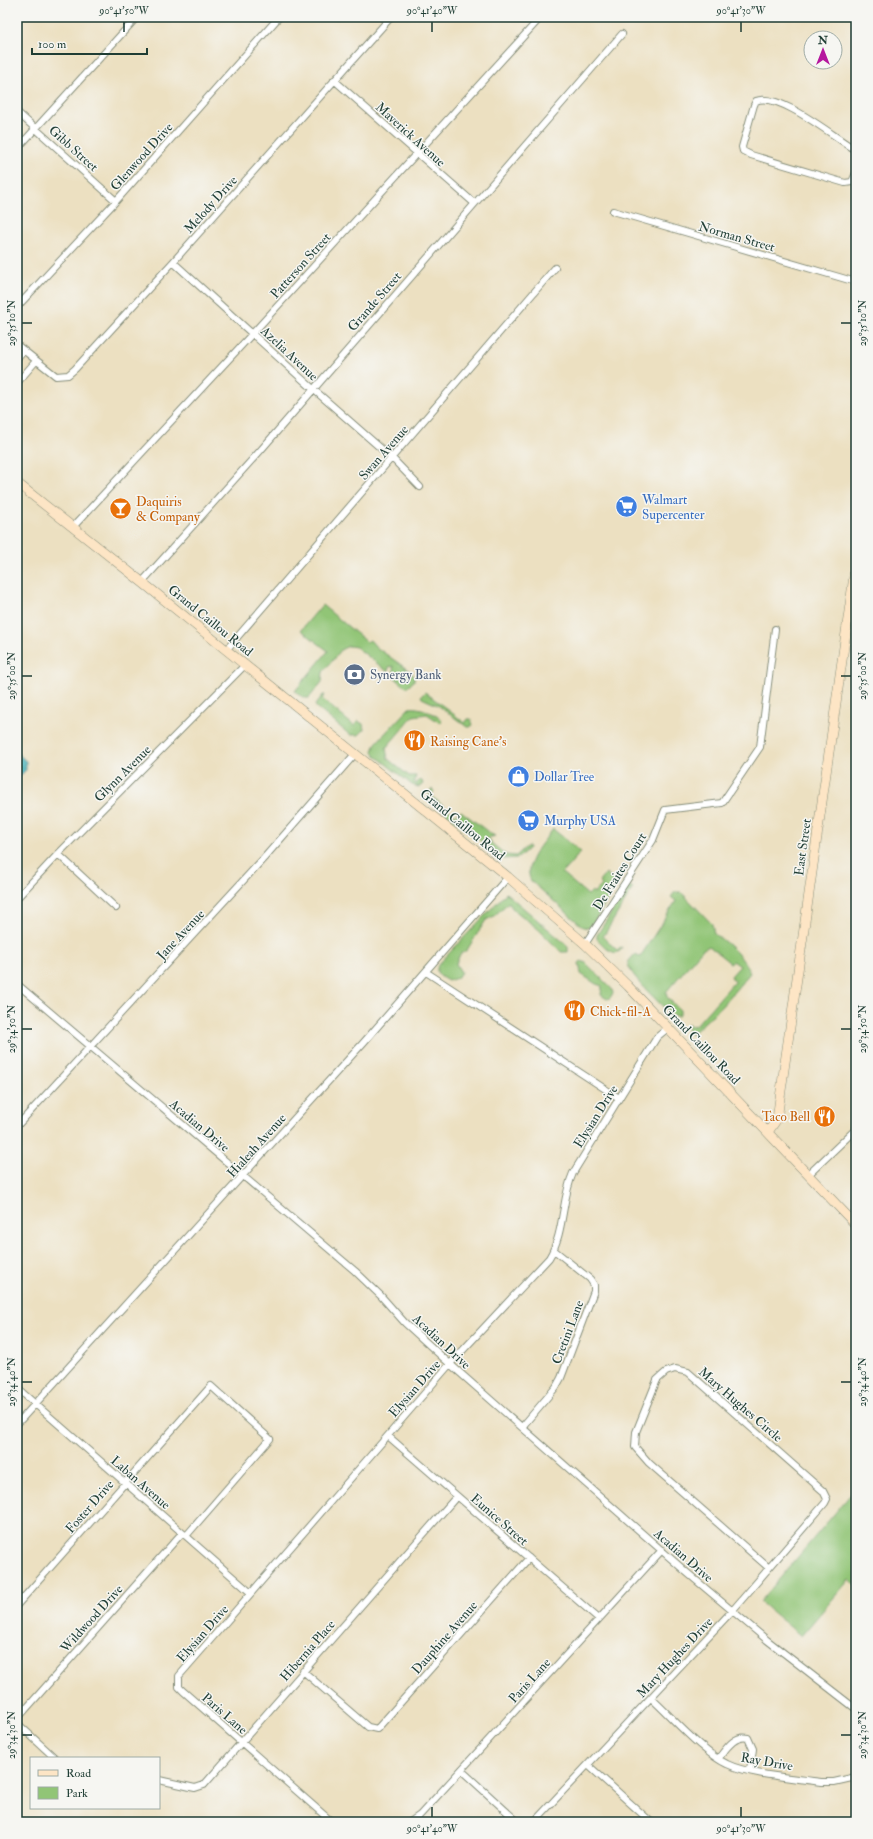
<svg xmlns="http://www.w3.org/2000/svg" width="873" height="1839" font-family="'IM FELL Double Pica',serif">
  <defs>
    <pattern id="water-ripples" width="26" height="14" patternUnits="userSpaceOnUse"><rect width="26" height="14" fill="#3daeb7"/><path d="M2 4q2-2 4 0t4 0M15 11q2-2 4 0t4 0" fill="none" stroke="#338f96"/></pattern>
  </defs>
  <rect width="100%" height="100%" fill="#f6f6f2"/>
  <filter id="ink" filterUnits="userSpaceOnUse"><feTurbulence type="fractalNoise" baseFrequency=".025" numOctaves="2"/><feDisplacementMap in="SourceGraphic" scale="8" xChannelSelector="R" yChannelSelector="G"/><feConvolveMatrix kernelMatrix="1 2 1 2 8 2 1 2 1" color-interpolation-filters="sRGB"/></filter>
  <filter id="wash" filterUnits="userSpaceOnUse"><feTurbulence type="fractalNoise" baseFrequency=".012" numOctaves="4" result="noise"/><feDisplacementMap in="SourceGraphic" scale="16" xChannelSelector="R" yChannelSelector="G"/><feGaussianBlur stdDeviation="0.9" result="paint"/><feColorMatrix in="noise" values="0 0 0 0 0 0 0 0 0 0 0 0 0 0 0 0 0 1.4 0 .05"/><feComposite in="paint" operator="in"/></filter>
  <g filter="url(#wash)">
    <rect width="100%" height="100%" fill="#ece0c1"/>
    <!-- green -->
    <path fill="#91c576" stroke="#588155" d="M322,605l45,37 3,-2 6,7 35,25 3,5v4l-6,6h-2l-12,-10 -1,-11 -4,1 -1,5 -32,-25 -7,-1 -7,3 -19,23 -1,10 -13,16h-5l-9,-7 33,-40 -27,-21z
      M425,692l40,31 3,-4h3l2,6 -3,2h-3l-28,-21 -17,-8 -1,-2z
      M323,695h2l-3,4 32,27 4,-5 5,3 1,6 -5,5h-9l-33,-27 -2,-3z
      M409,708c10,-2 27,5 33,13l-2,2 -13,-9 -14,2 -27,32 2,11 21,17h7l-2,6 2,2 3,-4 3,1 1,3 -4,3 -7,-2 -36,-29 -3,-5 3,-8z
      M432,789l2,2 -3,5 24,19 6,-4 30,23 4,2 -7,2 3,3v2l15,12 10,1 10,-9 3,-1v2l-11,10 -15,1 -72,-58 -2,-8z
      M553,829l28,23 -19,21 26,22 4,-4 2,2 8,-8 -3,-3 7,-9 8,7 4,-3h3l-25,42 -7,9 -6,-1 -52,-46c-9,-18 12,-38 22,-52z
      M631,886l2,2 -30,49 14,13 5,-3 -2,4 -5,2 -8,-4 -10,-10v-4l28,-44z
      M675,892h6l31,32 2,10c15,10 29,22 36,39l-28,33 -31,29 -4,-4 1,-7 3,2 5,-1 38,-43 -3,-6 9,-10 -7,-5 -3,2 -21,-17 -7,4 -36,42 1,5 13,13v5l-2,1 -6,-1c-9,-9 -46,-42 -44,-53l7,-8 5,3 36,-56 -5,-4z
      M506,893l62,53v6h-7l-23,-23 -26,-21 -3,-6 -15,14 -8,4 -19,30 -7,4 -4,10 5,8 -4,6 -9,3c-7,-4 -14,-7 -10,-16z
      M581,961l5,2 26,26 1,4 -3,5 -3,1 -6,-4 1,-9 -6,-2 -15,-10 -2,-11z
      M856,1488v97l-7,-5 -48,56 -41,-34z"/>
    <!-- water -->
    <path fill="url(#water-ripples)" stroke="#2e7676" d="M17,753l9,8v9l-9,9z"/>
  </g>
  <g filter="url(#ink)">
    <g fill="none" stroke-linecap="round" stroke-linejoin="round">
      <defs>
        <path id="street" d="M334,80l140,123
          M17,112l99,89
          M17,149l120,-132
          M856,150c-21,-12 -77,-59 -100,-49l-2,4 -12,42 1,4 8,4 94,28 7,-1 4,-9
          M613,211l243,71
          M173,262l139,126 81,71 27,28
          M17,307l99,-106 163,-184
          M17,345l39,31 12,-1 7,-6 98,-107 218,-245
          M17,358l6,-7
          M17,383l19,-22
          M73,527l180,-194 288,-316
          M142,582l118,-131 362,-417
          M227,649l328,-381
          M58,854l58,54
          M17,898l41,-44 187,-189
          M585,944l68,-104 12,-30 57,-7 38,-56 15,-118
          M426,972l193,126
          M17,984l338,287 26,25 24,27 45,41 235,207 82,69 89,69
          M17,1126l247,-268 91,-104
          M808,1175l48,-46
          M17,1388l234,205
          M17,1424l347,-382 144,-165
          M522,1427l34,-40 5,-9 33,-87v-6l-4,-6 -36,-29
          M388,1436l211,183
          M17,1605l194,-219 59,53 -84,97
          M303,1671l65,56 9,2 152,-171
          M651,1698c20,18 53,56 76,66 23,11 68,14 94,18h13l22,-5
          M17,1719l165,-186
          M17,1723l38,35
          M718,1759c8,-10 16,-24 30,-21l5,11 -3,21
          M588,1765l63,57
          M461,1770l57,52
          M159,1780l36,8 9,-3 253,-289
          M332,1822l-149,-131 -4,-4v-11l271,-312 99,-106c16,-26 12,-58 24,-85l84,-136 11,-9
          M410,1822l10,-7 242,-265
          M534,1822l198,-211 93,-108 2,-4 -4,-8 -135,-119 -13,-3 -9,3 -9,8 -21,52 -1,15 14,16 120,105"/>
        <path id="secondary" d="M17,483l125,99 366,295 77,67 43,42 228,239
          M768,1132l9,-13 79,-557"/>
      </defs>
      <!-- street casing -->
      <use href="#street" stroke="#868e7a" stroke-width="8"/>
      <!-- secondary casing -->
      <use href="#secondary" stroke="#868e7a" stroke-width="10"/>
      <!-- street -->
      <use href="#street" stroke="#fff" stroke-width="6"/>
      <!-- secondary -->
      <use href="#secondary" stroke="#fde5c5" stroke-width="9"/>
    </g>
  </g>
  <!-- ticks -->
  <path fill="none" stroke="#1f3d34" stroke-width="1.5" d="M124,22v10M432,22v10M741,22v10M22,323h10M841,323h10M22,676h10M841,676h10M22,1029h10M841,1029h10M22,1382h10M841,1382h10M22,1735h10M841,1735h10M432,1807v10M741,1807v10"/>
  <!-- icons -->
  <defs>
    <symbol id="supermarket-disc" viewBox="-11 -11 22 22"><circle r="9.5" fill="#3f7fe0" stroke="#f6f6f2"/><path d="M-6-5.5h2.5l.6 2H6L4.5 2H-2.5L-4.4-4H-6ZM-1.5 3.2a1.3 1.3 0 1 0 .1 0ZM3 3.2a1.3 1.3 0 1 0 .1 0Z" fill="#fff"/></symbol>
    <symbol id="bar-disc" viewBox="-11 -11 22 22"><circle r="9.5" fill="#e8710a" stroke="#f6f6f2"/><path d="M-6-5H6L.8 .8V4.5H3.5V6h-7V4.5H-.8V.8Z" fill="#fff"/></symbol>
    <symbol id="bank-disc" viewBox="-11 -11 22 22"><circle r="9.5" fill="#5c6f8a" stroke="#f6f6f2"/><path d="M-6-4H6V4H-6ZM0-2.3a2.3 2.3 0 1 0 0 4.6a2.3 2.3 0 1 0 0-4.6Z" fill="#fff"/></symbol>
    <symbol id="restaurant-disc" viewBox="-11 -11 22 22"><circle r="9.5" fill="#e8710a" stroke="#f6f6f2"/><path d="M-5-6h1v4h1v-4h1v4h1v-4h1v5L-1.5 .5V6h-2V.5L-5-1ZM5-6V6H3V1.5H1.5Q1.5-4 5-6Z" fill="#fff"/></symbol>
    <symbol id="shop-disc" viewBox="-11 -11 22 22"><circle r="9.5" fill="#3f7fe0" stroke="#f6f6f2"/><path d="M-5-2.5h2.3a2.7 3.5 0 0 1 5.4 0H5L5.5 6h-11ZM-1.5-2.5h3a1.5 2.3 0 0 0-3 0Z" fill="#fff"/></symbol>
  </defs>
  <g fill-rule="evenodd">
    <use href="#supermarket-disc" x="614" y="494" width="25" height="25"/>
    <use href="#bar-disc" x="108" y="496" width="25" height="25"/>
    <use href="#bank-disc" x="342" y="662" width="25" height="25"/>
    <use href="#restaurant-disc" x="402" y="728" width="25" height="25"/>
    <use href="#shop-disc" x="506" y="764" width="25" height="25"/>
    <use href="#supermarket-disc" x="516" y="808" width="25" height="25"/>
    <use href="#restaurant-disc" x="562" y="998" width="25" height="25"/>
    <use href="#restaurant-disc" x="812" y="1104" width="25" height="25"/>
  </g>
  <g text-anchor="middle" stroke-width="3" stroke-linejoin="round" paint-order="stroke">
    <!-- street labels -->
    <g font-size="13" fill="#1f3d34" stroke="#f6f6f2">
      <text transform="translate(411 134) rotate(42)" y="5">Maverick Avenue</text>
      <text transform="translate(74 148) rotate(42)" y="5">Gibb Street</text>
      <text transform="translate(141 156) rotate(-48)" y="5">Glenwood Drive</text>
      <text transform="translate(210 204) rotate(-48)" y="5">Melody Drive</text>
      <text transform="translate(737 236) rotate(16)" y="5">Norman Street</text>
      <text transform="translate(300 265) rotate(-48)" y="5">Patterson Street</text>
      <text transform="translate(374 301) rotate(-49)" y="5">Grande Street</text>
      <text transform="translate(290 353) rotate(43)" y="5">Azelia Avenue</text>
      <text transform="translate(383 452) rotate(-49)" y="5">Swan Avenue</text>
      <text transform="translate(211 620) rotate(39)" y="5">Grand Caillou Road</text>
      <text transform="translate(122 773) rotate(-45)" y="5">Glynn Avenue</text>
      <text transform="translate(463 824) rotate(39)" y="5">Grand Caillou Road</text>
      <text transform="translate(802 847) rotate(-82)" y="5">East Street</text>
      <text transform="translate(619 871) rotate(-58)" y="5">De Fraites Court</text>
      <text transform="translate(180 934) rotate(-47)" y="5">Jane Avenue</text>
      <text transform="translate(702 1044) rotate(46)" y="5">Grand Caillou Road</text>
      <text transform="translate(595 1116) rotate(-58)" y="5">Elysian Drive</text>
      <text transform="translate(200 1125) rotate(40)" y="5">Acadian Drive</text>
      <text transform="translate(256 1145) rotate(-48)" y="5">Hialeah Avenue</text>
      <text transform="translate(567 1332) rotate(-69)" y="5">Cretini Lane</text>
      <text transform="translate(442 1341) rotate(43)" y="5">Acadian Drive</text>
      <text transform="translate(414 1388) rotate(-49)" y="5">Elysian Drive</text>
      <text transform="translate(741 1404) rotate(41)" y="5">Mary Hughes Circle</text>
      <text transform="translate(141 1482) rotate(41)" y="5">Laban Avenue</text>
      <text transform="translate(89 1506) rotate(-49)" y="5">Foster Drive</text>
      <text transform="translate(500 1519) rotate(41)" y="5">Eunice Street</text>
      <text transform="translate(684 1555) rotate(41)" y="5">Acadian Drive</text>
      <text transform="translate(91 1618) rotate(-48)" y="5">Wildwood Drive</text>
      <text transform="translate(202 1633) rotate(-49)" y="5">Elysian Drive</text>
      <text transform="translate(444 1637) rotate(-49)" y="5">Dauphine Avenue</text>
      <text transform="translate(307 1650) rotate(-49)" y="5">Hibernia Place</text>
      <text transform="translate(674 1657) rotate(-47)" y="5">Mary Hughes Drive</text>
      <text transform="translate(529 1680) rotate(-48)" y="5">Paris Lane</text>
      <text transform="translate(225 1713) rotate(41)" y="5">Paris Lane</text>
      <text transform="translate(767 1761) rotate(10)" y="5">Ray Drive</text>
    </g>
    <!-- shop labels -->
    <g font-size="13" fill="#366cbe" stroke="#f6f6f2" text-anchor="start">
      <text x="642" y="504">Walmart<tspan x="642" dy="15">Supercenter</tspan></text>
      <text x="534" y="781">Dollar Tree</text>
      <text x="544" y="825">Murphy USA</text>
    </g>
    <!-- food labels -->
    <g font-size="13" fill="#c56008" stroke="#f6f6f2" text-anchor="start">
      <text x="136" y="506">Daquiris<tspan x="136" dy="15">&amp; Company</tspan></text>
      <text x="430" y="746">Raising Cane's</text>
      <text x="590" y="1016">Chick-fil-A</text>
      <text x="810" y="1121" text-anchor="end">Taco Bell</text>
    </g>
    <!-- service labels -->
    <g font-size="13" fill="#4e5e75" stroke="#f6f6f2" text-anchor="start">
      <text x="370" y="679">Synergy Bank</text>
    </g>
  </g>
  <!-- margin -->
  <rect width="873" height="1839" fill="none" stroke="#f6f6f2" stroke-width="44"/>
  <!-- legend -->
  <rect x="30" y="1757" width="130" height="52" fill="#f6f6f2" stroke="#a0aca6"/>
  <rect x="38" y="1770" width="20" height="6" fill="#fde5c5" stroke="#a0aca6"/>
  <text x="66" y="1777" font-size="12" fill="#1f3d34">Road</text>
  <rect x="38" y="1787" width="20" height="12" fill="#91c576" stroke="#a0aca6"/>
  <text x="66" y="1797" font-size="12" fill="#1f3d34">Park</text>
  <!-- north arrow -->
  <g transform="translate(823 50)"><circle r="19" fill="#f6f6f2" stroke="#a0aca6"/>
  <path d="M0-3L7 15L0 10L-7 15Z" fill="#b5179e"/>
  <text y="-6" font-size="11" font-weight="bold" text-anchor="middle" fill="#1f3d34">N</text>
  </g>
  <!-- scale -->
  <path d="M32 48v6h115v-6" fill="none" stroke="#1f3d34" stroke-width="2"/>
  <text x="38" y="48" font-size="12" fill="#1f3d34" stroke="#f6f6f2" stroke-width="3" paint-order="stroke">100 m</text>
  <rect x="22" y="22" width="829" height="1795" fill="none" stroke="#1f3d34" stroke-width="1.5"/>
  <g font-size="10" text-anchor="middle" fill="#1f3d34">
    <text x="124" y="14">90°41'50"W</text>
    <text x="432" y="14">90°41'40"W</text>
    <text x="741" y="14">90°41'30"W</text>
    <text transform="translate(11 323) rotate(-90)" y="4">29°35'10"N</text>
    <text transform="translate(862 323) rotate(-90)" y="4">29°35'10"N</text>
    <text transform="translate(11 676) rotate(-90)" y="4">29°35'00"N</text>
    <text transform="translate(862 676) rotate(-90)" y="4">29°35'00"N</text>
    <text transform="translate(11 1029) rotate(-90)" y="4">29°34'50"N</text>
    <text transform="translate(862 1029) rotate(-90)" y="4">29°34'50"N</text>
    <text transform="translate(11 1382) rotate(-90)" y="4">29°34'40"N</text>
    <text transform="translate(862 1382) rotate(-90)" y="4">29°34'40"N</text>
    <text transform="translate(11 1735) rotate(-90)" y="4">29°34'30"N</text>
    <text transform="translate(862 1735) rotate(-90)" y="4">29°34'30"N</text>
    <text x="432" y="1832">90°41'40"W</text>
    <text x="741" y="1832">90°41'30"W</text>
  </g>
</svg>
